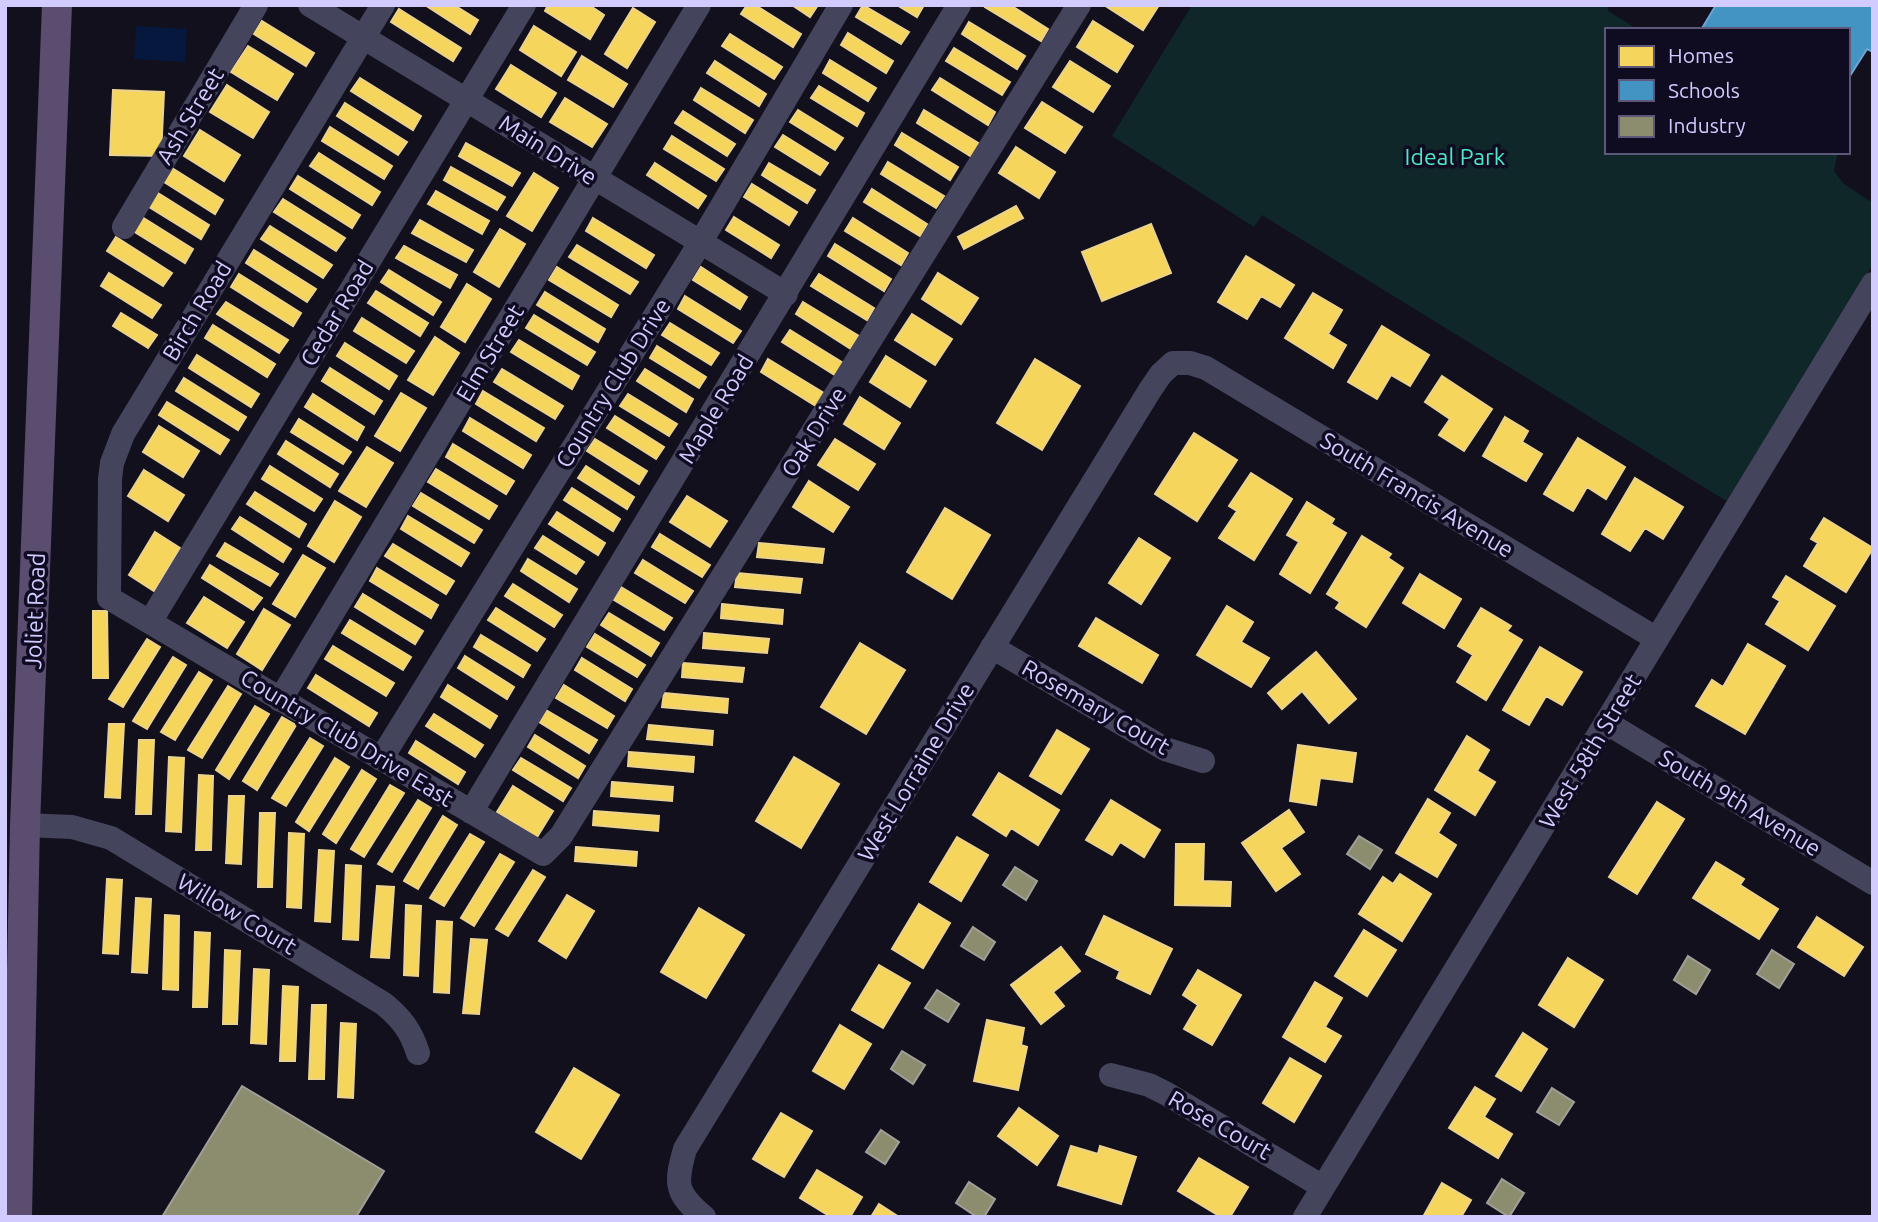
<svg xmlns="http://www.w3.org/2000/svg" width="1878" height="1222" font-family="Ubuntu,sans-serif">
  <rect width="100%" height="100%" fill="#12101c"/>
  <!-- green -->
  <path fill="#0f2729" d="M1192,5h417l-1,6 31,19h-32v122h231l-4,19 10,13 29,19v61l-145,238 -466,-287 -8,12 -142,-91z"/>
  <!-- water -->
  <path fill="#06183d" d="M136,26l51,3 -2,33 -51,-3z"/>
  <!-- homes -->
  <path fill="#f6d55c" stroke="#ebd28d" stroke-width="2" d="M425,5h29l24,15 -8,14z
    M548,5h41l15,10 -14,24 -45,-28z
    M747,5h8l46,29 -8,13 -52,-33z
    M792,5h26l-8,12z
    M863,5l46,27 -8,12 -45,-27z
    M897,5h27l-7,12z
    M986,5h24l38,24 -7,12 -56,-34z
    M1104,5h55l-16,25z
    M633,8l22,14 -28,46 -22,-14z
    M399,9l62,39 -8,13 -62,-39z
    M262,21l52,32 -8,13 -52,-32z
    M1093,21l40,25 -16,26 -40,-25z
    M969,22l56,34 -8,13 -55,-35z
    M534,26l42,26 -15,24 -41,-26z
    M848,33l45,28 -7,12 -45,-28z
    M730,34l52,33 -8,12 -52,-33z
    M248,46l45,28 -16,26 -46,-28z
    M954,48l56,34 -8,13 -56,-34z
    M582,56l45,28 -14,23 -45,-27z
    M830,60l46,28 -8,13 -45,-28z
    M715,61l51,33 -7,12 -52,-33z
    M1070,61l40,25 -17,26 -40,-25z
    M511,65l45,28 -15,24 -45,-28z
    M360,78l61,38 -8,14 -62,-39z
    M940,78l55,34 -7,13 -56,-35z
    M227,85l42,27 -16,26 -43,-26z
    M819,86l45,27 -7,13 -46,-28z
    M701,88l52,32 -8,13 -51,-33z
    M113,90l51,2 -3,64 -51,-1z
    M565,98l42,26 -15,23 -42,-25z
    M1042,102l40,25 -17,26 -40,-25z
    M345,103l62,39 -9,13 -61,-39z
    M798,110l45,28 -8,12 -45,-28z
    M924,110l56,34 -8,13 -55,-34z
    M683,111l52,33 -8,12 -52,-33z
    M330,127l62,39 -8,13 -62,-38z
    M200,130l40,25 -16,26 -40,-25z
    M902,133l56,34 -8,13 -55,-35z
    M783,135l45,28 -8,12 -45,-28z
    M672,136l52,33 -8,12 -52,-32z
    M466,143l54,30 -8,13 -53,-30z
    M1016,147l39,25 -16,26 -40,-25z
    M319,153l61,39 -8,13 -62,-39z
    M888,162l56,34 -8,12 -55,-34z
    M655,163l51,33 -8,12 -51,-33z
    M769,163l46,27 -8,13 -45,-28z
    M451,167l54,30 -8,13 -53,-30z
    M172,168l51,32 -8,14 -51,-32z
    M534,173l24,15 -26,43 -25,-15z
    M298,176l62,39 -8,13 -62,-39z
    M752,184l45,28 -8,13 -45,-28z
    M872,189l55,35 -7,12 -56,-34z
    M436,191l53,30 -7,13 -54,-30z
    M158,193l51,32 -8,14 -52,-32z
    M283,199l62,39 -9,13 -62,-39z
    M1016,206l7,12 -59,31 -6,-12z
    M142,217l51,32 -8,14 -52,-32z
    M734,217l45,28 -8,13 -45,-28z
    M593,218l61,37 -8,13 -60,-37z
    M853,218l55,35 -7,12 -56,-34z
    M420,220l53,30 -7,12 -54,-29z
    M1151,224l20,49 -69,28 -20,-49z
    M270,226l62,39 -9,13 -62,-39z
    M500,229l25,15 -26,43 -25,-15z
    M116,237l56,36 -9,13 -56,-35z
    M835,244l56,35 -7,12 -56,-35z
    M577,245l61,37 -8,12 -61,-37z
    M404,246l53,29 -7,13 -54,-30z
    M254,250l62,39 -9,13 -61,-39z
    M1246,256l48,29 -14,22 -19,-11 -14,23 -29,-17z
    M557,267l61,38 -7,12 -62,-37z
    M701,267l46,30 -7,12 -47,-29z
    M389,270l52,32 -8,13 -52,-33z
    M109,273l52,32 -9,13 -51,-32z
    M938,273l40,25 -17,26 -39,-25z
    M239,274l62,39 -8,13 -62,-39z
    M819,274l55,34 -7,12 -56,-34z
    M467,284l24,15 -26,43 -24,-15z
    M376,291l52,32 -8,13 -52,-33z
    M545,292l60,37 -7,13 -61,-37z
    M1313,293l29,17 -14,24 18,11 -13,23 -48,-30z
    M685,296l56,35 -8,12 -55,-34z
    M226,302l62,38 -9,13 -62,-39z
    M803,302l56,34 -8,13 -55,-35z
    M121,313l36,22 -9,13 -35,-22z
    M912,314l40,25 -17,26 -40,-25z
    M534,315l61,37 -8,13 -61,-37z
    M362,318l52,33 -8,12 -52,-32z
    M670,323l49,30 -8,12 -49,-30z
    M213,325l62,39 -8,13 -62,-39z
    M1382,326l47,29 -19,31 -19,-11 -14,24 -29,-17z
    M790,330l55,34 -7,13 -56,-35z
    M435,337l24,16 -26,42 -25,-15z
    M519,340l60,36 -7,13 -61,-37z
    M345,343l52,33 -8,13 -52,-33z
    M657,346l49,31 -7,11 -49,-30z
    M197,355l62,39 -8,13 -62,-39z
    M886,356l40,25 -16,26 -40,-25z
    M768,359l56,34 -8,13 -55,-34z
    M1035,359l45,27 -38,64 -45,-27z
    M330,368l52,33 -8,13 -52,-33z
    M502,369l61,37 -8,13 -61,-37z
    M645,369l48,30 -7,13 -49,-31z
    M1442,376l50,33 -28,42 -25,-16 11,-16 -25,-17z
    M184,378l62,39 -8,13 -62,-39z
    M483,391l61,37 -8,13 -60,-37z
    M401,393l25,15 -26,43 -25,-15z
    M313,394l51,33 -7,13 -52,-33z
    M628,394l49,30 -8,12 -49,-30z
    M860,397l40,26 -16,26 -40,-25z
    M167,402l62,38 -9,14 -61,-39z
    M615,416l49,31 -8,12 -49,-31z
    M1505,417l23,14 -6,11 20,12 -16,27 -43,-25z
    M470,418l61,37 -8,13 -60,-37z
    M299,419l52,33 -8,12 -52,-32z
    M159,426l40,25 -16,26 -40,-25z
    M1194,433l43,27 -40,61 -42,-27z
    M1578,438l47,29 -19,32 -19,-12 -14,24 -29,-17z
    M595,439l52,32 -8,13 -52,-33z
    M835,439l40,25 -17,26 -40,-25z
    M286,441l52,33 -8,13 -52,-33z
    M453,444l61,37 -8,13 -60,-37z
    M367,447l26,16 -27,44 -27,-16z
    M270,466l52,33 -8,12 -52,-32z
    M586,466l48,31 -7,12 -49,-31z
    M436,469l61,37 -8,13 -61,-37z
    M144,470l40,25 -16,26 -40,-25z
    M1251,473l41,26 -38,61 -35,-22 18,-27 -8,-5z
    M1635,478l48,29 -20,32 -18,-11 -15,23 -28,-17z
    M809,481l40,26 -16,25 -40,-25z
    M572,488l48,31 -7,12 -49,-31z
    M255,492l51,32 -7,13 -52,-33z
    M421,493l61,37 -8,13 -61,-37z
    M687,496l40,25 -17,26 -40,-25z
    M335,501l26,16 -27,45 -26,-16z
    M1307,502l27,17 -3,5 15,9 -36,60 -30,-19 19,-32 -12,-7z
    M945,508l45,27 -38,64 -45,-27z
    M557,512l48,31 -7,12 -49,-31z
    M408,516l61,37 -8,13 -60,-37z
    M240,517l51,32 -8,13 -51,-33z
    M1824,518l49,30 -27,44 -42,-26 14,-23 -7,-4z
    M155,532l25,16 -26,43 -25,-16z
    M660,534l50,31 -8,12 -50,-30z
    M543,536l41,26 -8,12 -41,-26z
    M1362,536l29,18 -3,4 15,10 -37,59 -30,-19 4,-6 -13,-8z
    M1139,538l31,20 -29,46 -32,-21z
    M225,543l53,31 -8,12 -53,-30z
    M759,543l65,6 -2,14 -65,-6z
    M393,544l61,37 -8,13 -61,-38z
    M303,555l22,13 -30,49 -22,-13z
    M528,559l49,30 -8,13 -48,-31z
    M643,560l50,31 -8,12 -50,-30z
    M210,565l52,33 -9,12 -51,-32z
    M377,568l61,37 -7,13 -61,-37z
    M737,573l65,6 -2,14 -65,-6z
    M1420,574l41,25 -17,29 -41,-25z
    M1786,576l49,30 -27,44 -42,-26 14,-23 -7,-4z
    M513,584l49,31 -8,12 -49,-31z
    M621,587l51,31 -8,12 -50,-30z
    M363,594l60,37 -8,13 -60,-37z
    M204,597l40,25 -17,26 -40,-25z
    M722,604l61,6 -1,14 -61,-6z
    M1227,606l26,16 -12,20 28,16 -18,29 -54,-32z
    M496,608l49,31 -8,12 -49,-31z
    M1481,608l30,18 -4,5 15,9 -36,60 -29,-18 16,-27 -15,-9z
    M264,609l26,16 -28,45 -25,-16z
    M93,611h14l1,67h-15z
    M609,613l50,30 -8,13 -50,-31z
    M1096,618l62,37 -16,28 -63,-37z
    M350,620l61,37 -8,13 -61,-37z
    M704,633l65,6 -2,14 -64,-5z
    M595,634l50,31 -8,12 -50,-30z
    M481,635l49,30 -7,12 -49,-30z
    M147,639l13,8 -37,60 -14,-8z
    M860,643l45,27 -39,64 -45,-27z
    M1748,644l37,22 -40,68 -49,-28 16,-26 11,7z
    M333,646l61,37 -8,13 -61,-37z
    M1540,647l42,25 -20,33 -16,-9 -17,29 -26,-15z
    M1316,652l40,47 -27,24 -27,-32 -20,18 -14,-16z
    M465,656l49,31 -7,12 -49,-31z
    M173,657l13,8 -39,64 -14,-8z
    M582,658l50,31 -7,12 -50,-31z
    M683,663l61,5 -2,14 -60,-5z
    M199,672l13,8 -37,60 -14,-8z
    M316,675l61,38 -8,13 -61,-38z
    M448,685l49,31 -7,12 -49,-31z
    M564,685l50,31 -7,12 -51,-30z
    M228,686l13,8 -39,64 -14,-8z
    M664,693l64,6 -1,14 -65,-6z
    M255,706l14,8 -40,65 -13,-9z
    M546,710l51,30 -8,13 -50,-31z
    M434,714l49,31 -8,12 -49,-31z
    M282,717l14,8 -39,65 -14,-9z
    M109,724h15l-4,74 -15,-1z
    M649,725l64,6 -1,14 -65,-6z
    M1057,730l32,19 -28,45 -31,-18z
    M535,735l50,31 -7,12 -50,-31z
    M1467,736l22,14 -12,21 18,11 -20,33 -40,-25z
    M310,738l13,8 -37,60 -14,-8z
    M139,740h15l-3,74h-15z
    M416,741l49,31 -7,12 -49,-31z
    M1298,745l58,8 -4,29 -32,-4 -4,27 -26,-4z
    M629,752l65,5 -1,15 -65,-6z
    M169,757l15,1 -3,74 -15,-1z
    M794,757l45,27 -38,64 -45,-27z
    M335,758l14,9 -40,64 -13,-9z
    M521,758l50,30 -8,13 -50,-31z
    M362,770l14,9 -40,64 -13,-9z
    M999,773l60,37 -21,35 -27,-17 -5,8 -33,-21z
    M199,775l14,1 -2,74h-15z
    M612,782l61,5 -1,14 -61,-5z
    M390,785l14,8 -40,64 -13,-8z
    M513,786l40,25 -16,26 -40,-25z
    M229,796h15l-3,68 -15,-1z
    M1428,799l22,14 -12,20 18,12 -19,32 -41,-24z
    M418,800l13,8 -39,64 -14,-8z
    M1111,800l49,30 -16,27 -24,-15 -8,13 -26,-15z
    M1657,802l27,17 -47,75 -28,-17z
    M1289,810l15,22 -23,16 19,26 -24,17 -34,-48z
    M594,811l65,5 -1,15 -65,-6z
    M260,813h15l-3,74h-14z
    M443,816l14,9 -39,64 -14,-8z
    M289,833l15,1 -3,74 -14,-1z
    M470,834l14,8 -40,64 -14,-8z
    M957,837l31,18 -27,46 -31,-19z
    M1176,844h28l-1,37 28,1 -1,24 -55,-1z
    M576,847l61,5 -1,14 -61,-5z
    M319,850l15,1 -4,71 -15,-1z
    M500,854l14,8 -40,64 -13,-8z
    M1716,862l28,17 -4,6 38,24 -19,30 -66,-41z
    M346,865l15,1 -3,74 -15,-1z
    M533,870l12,7 -37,59 -12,-7z
    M1400,874l31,20 -29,47 -43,-27 24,-37 10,7z
    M107,879l15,1 -4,74 -15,-1z
    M377,886l17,1 -5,71 -18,-1z
    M567,895l27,16 -28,47 -27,-17z
    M136,898l15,1 -4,74 -15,-1z
    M919,904l31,19 -27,45 -31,-19z
    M406,905l15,1 -3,70 -14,-1z
    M699,908l45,27 -38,63 -45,-26z
    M165,915l14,1 -1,74 -15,-1z
    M1104,916l68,33 -22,45 -33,-16 3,-7 -34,-17z
    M1817,917l46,30 -19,29 -46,-29z
    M437,921l15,1 -3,71 -15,-1z
    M1364,930l32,20 -29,46 -32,-20z
    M195,932l15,1 -3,74h-14z
    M471,939l16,1 -8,74 -16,-1z
    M1061,947l19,24 -27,21 11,14 -23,18 -30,-39z
    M225,950l15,1 -3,73h-14z
    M1568,958l35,22 -29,47 -35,-22z
    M879,965l31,18 -27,45 -31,-18z
    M254,969l15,1 -3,74 -15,-1z
    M1198,970l43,25 -29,50 -28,-16 14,-24 -15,-10z
    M1315,982l27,16 -17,29 16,9 -16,26 -42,-25z
    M283,986l15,1 -3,74h-15z
    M312,1005h14l-2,74h-15z
    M987,1020l37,8 -3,17 6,2 -9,43 -44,-9z
    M341,1023l15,1 -3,74 -15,-1z
    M840,1025l31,19 -27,45 -31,-18z
    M1523,1033l24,16 -26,42 -25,-15z
    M1290,1058l31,18 -27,46 -31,-19z
    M574,1068l45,27 -38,64 -45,-27z
    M1475,1087l20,12 -11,18 28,17 -14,24 -49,-30z
    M1019,1108l39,28 -21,29 -39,-29z
    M781,1113l31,18 -28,46 -31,-18z
    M1071,1146l27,8 2,-8 36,11 -15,47 -63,-19z
    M1199,1158l49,29 -18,30h-9l-43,-26z
    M817,1170l45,27 -12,20h-19l-31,-19z
    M1442,1183l29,17 -10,17h-38z
    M879,1204l20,13h-28z"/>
  <!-- schools -->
  <path fill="#4393c3" stroke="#6ea4d5" stroke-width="2" d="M1716,5h157v47l-6,-3 -19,30v-49h-147z"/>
  <!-- industry -->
  <path fill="#8c8c6e" stroke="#a19f9a" stroke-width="2" d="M1359,836l23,14 -12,19 -23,-15z
    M1015,867l22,14 -11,19 -23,-15z
    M973,927l22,15 -11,18 -23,-14z
    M1772,950l22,14 -15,24 -22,-14z
    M1688,956l22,14 -14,24 -22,-14z
    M937,990l22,14 -11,18 -23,-14z
    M902,1051l23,14 -12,19 -22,-15z
    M242,1086l142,85 -28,46h-194z
    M1552,1088l22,14 -15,23 -22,-13z
    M881,1130l18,12 -14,22 -19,-12z
    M1502,1179l22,14 -15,24 -22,-14z
    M969,1182l26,17 -11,18h-7l-21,-14z"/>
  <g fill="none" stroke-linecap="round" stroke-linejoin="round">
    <!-- minor -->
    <path stroke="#45445d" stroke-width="24" d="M310,5l476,289
      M383,5l-260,429 -11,29 -2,16 -1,119 434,256 18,-18 518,-831
      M124,227l132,-222
      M150,622l374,-617
      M992,647l173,102 38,12
      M280,700l419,-695
      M1607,723l266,160
      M381,759l319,-516 141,-238
      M471,812l488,-807
      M25,825l47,2 39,11 273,166c18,15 27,27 34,49
      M1111,1075l38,10 18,9 156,93
      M704,1217c-29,-24 -29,-33 -19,-68l465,-759 11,-16 12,-11h17l16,5 451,271
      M1305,1217l568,-933"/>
    <!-- major -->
    <path stroke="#5a4d6f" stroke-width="30" d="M17,1217l8,-392 32,-820"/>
  </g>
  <g text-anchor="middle" stroke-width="7" stroke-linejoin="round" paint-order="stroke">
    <!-- street labels -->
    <g font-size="23" fill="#d2cbff" stroke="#0f0b21">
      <text transform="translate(190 116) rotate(-59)" y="8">Ash Street</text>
      <text transform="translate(548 150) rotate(32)" y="8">Main Drive</text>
      <text transform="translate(197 311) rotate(-59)" y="8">Birch Road</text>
      <text transform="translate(337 313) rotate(-59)" y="8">Cedar Road</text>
      <text transform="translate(490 353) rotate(-59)" y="8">Elm Street</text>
      <text transform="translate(613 383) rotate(-58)" y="8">Country Club Drive</text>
      <text transform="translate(716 409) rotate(-59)" y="8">Maple Road</text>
      <text transform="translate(814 432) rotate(-58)" y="8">Oak Drive</text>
      <text transform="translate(1417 495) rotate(31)" y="8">South Francis Avenue</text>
      <text transform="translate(35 611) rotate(-88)" y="8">Joliet Road</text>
      <text transform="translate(1096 707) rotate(30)" y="8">Rosemary Court</text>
      <text transform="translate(347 738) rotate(31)" y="8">Country Club Drive East</text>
      <text transform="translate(1590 751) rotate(-59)" y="8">West 58th Street</text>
      <text transform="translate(916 772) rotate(-59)" y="8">West Lorraine Drive</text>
      <text transform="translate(1740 803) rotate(31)" y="8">South 9th Avenue</text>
      <text transform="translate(237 914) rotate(31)" y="8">Willow Court</text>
      <text transform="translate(1220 1125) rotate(30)" y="8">Rose Court</text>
    </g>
    <!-- park labels -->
    <g font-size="23" fill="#4ee8c6" stroke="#0f0b21">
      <text x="1455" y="165">Ideal Park</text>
    </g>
  </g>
  <!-- border -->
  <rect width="1878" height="1222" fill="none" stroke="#d2cbff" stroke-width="14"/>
  <!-- legend -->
  <rect x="1605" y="28" width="245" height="126" fill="#0f0b21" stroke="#5d587a" stroke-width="2"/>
  <rect x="1619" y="46" width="35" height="21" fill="#f6d55c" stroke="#5d587a" stroke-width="2"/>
  <text x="1668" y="63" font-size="21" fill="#d2cbff">Homes</text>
  <rect x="1619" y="80" width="35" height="21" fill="#4393c3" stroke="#5d587a" stroke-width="2"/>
  <text x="1668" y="98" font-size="21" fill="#d2cbff">Schools</text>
  <rect x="1619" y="116" width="35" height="21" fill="#8c8c6e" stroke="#5d587a" stroke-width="2"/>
  <text x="1668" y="133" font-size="21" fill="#d2cbff">Industry</text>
</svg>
